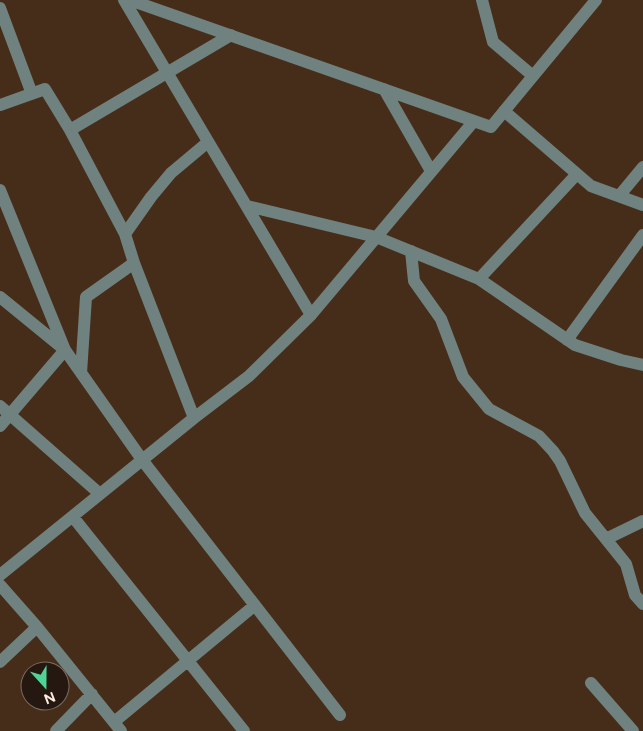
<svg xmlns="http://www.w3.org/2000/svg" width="643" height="731" font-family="Figtree,sans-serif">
  <rect width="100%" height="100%" fill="#462d19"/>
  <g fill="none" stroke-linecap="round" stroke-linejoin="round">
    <!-- minor -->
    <path stroke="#70827f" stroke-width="12" d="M124,0l187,315
      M130,0l361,127 105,-127
      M482,0l11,42 40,34
      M0,8l32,86
      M384,89l47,82
      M0,105l45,-16 25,41 55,104 9,29 60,155
      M504,111l87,75 52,19
      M70,130l161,-95
      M0,190l65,160 78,111 197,254
      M619,196l24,-29
      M247,206l129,31 103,42 96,66 46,15 22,5
      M125,234l26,-37 20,-24 37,-31
      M411,251l3,30 27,38 22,58 26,32 50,27 14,15 7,10 25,52 41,51 9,31 8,9
      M479,279l98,-105
      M0,297l65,53
      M567,340l76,-105
      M81,373l5,-76 48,-34
      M0,406l100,88
      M0,426l65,-76
      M73,517l171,214
      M606,539l37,-18
      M0,575l194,-157 55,-42 62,-61 163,-194
      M0,585l37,42 84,104
      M0,662l37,-35
      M591,683l42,48
      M114,722l141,-117
      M56,731l36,-37"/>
  </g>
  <!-- north arrow -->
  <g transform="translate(45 686) rotate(159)"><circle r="24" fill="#241810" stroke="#7b6d63"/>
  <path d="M0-4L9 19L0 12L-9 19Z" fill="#51d397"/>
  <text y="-8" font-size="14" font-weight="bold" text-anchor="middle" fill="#fdede0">N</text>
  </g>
</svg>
